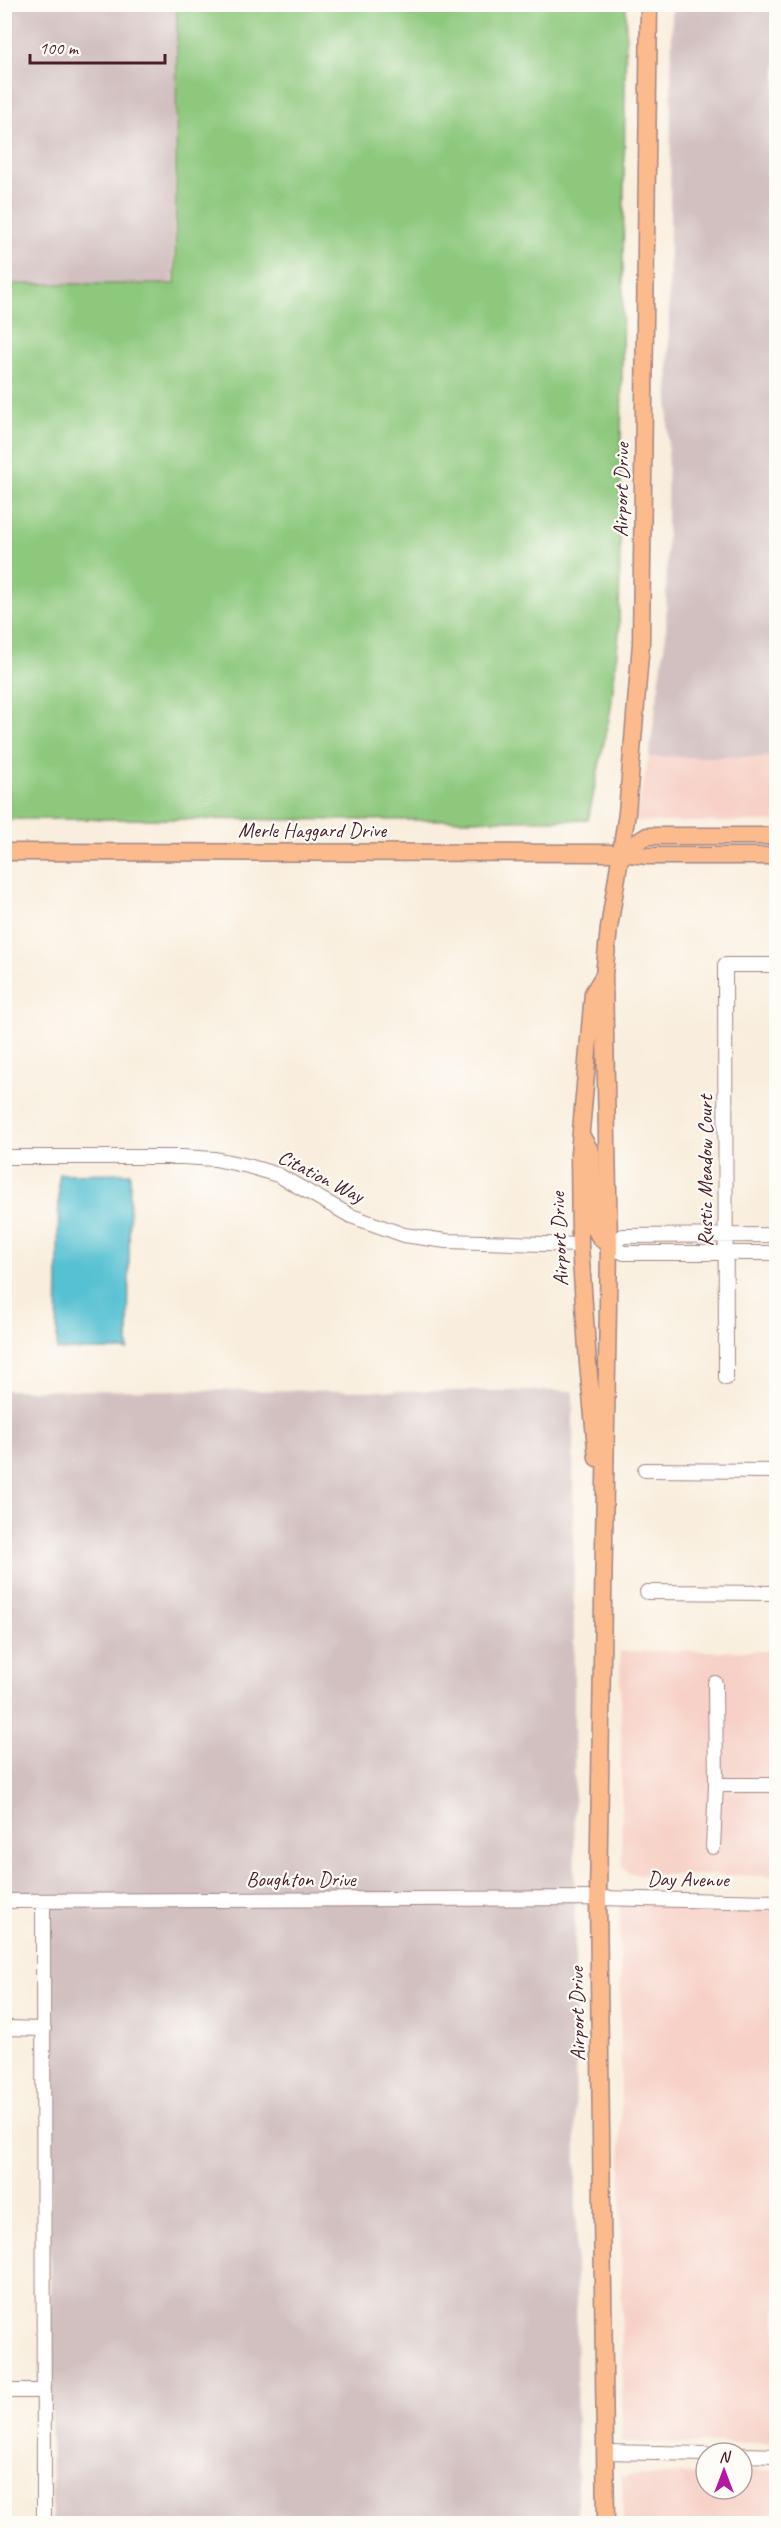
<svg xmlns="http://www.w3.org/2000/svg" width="781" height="2528" font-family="Caveat,sans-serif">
  <rect width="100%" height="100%" fill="#fdfcf7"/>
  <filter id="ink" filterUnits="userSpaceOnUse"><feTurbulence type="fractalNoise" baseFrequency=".0167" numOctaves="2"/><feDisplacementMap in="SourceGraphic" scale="12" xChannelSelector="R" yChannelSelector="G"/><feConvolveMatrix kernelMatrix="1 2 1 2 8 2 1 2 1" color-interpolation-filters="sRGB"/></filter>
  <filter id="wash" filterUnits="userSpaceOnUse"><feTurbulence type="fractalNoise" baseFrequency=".008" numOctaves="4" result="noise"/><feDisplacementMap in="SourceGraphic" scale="24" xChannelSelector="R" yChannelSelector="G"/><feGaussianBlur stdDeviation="1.35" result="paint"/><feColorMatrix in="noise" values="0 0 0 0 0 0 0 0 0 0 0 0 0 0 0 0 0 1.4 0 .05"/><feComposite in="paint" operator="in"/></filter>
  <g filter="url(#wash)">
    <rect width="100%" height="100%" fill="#f9eedd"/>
    <!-- built -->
    <path fill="#f7d1c7" d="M649,757h127v65h-141z
      M620,1651h156v225l-146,-2 -8,-9z
      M620,1899l156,11v533h-154z
      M776,2470v53h-153l-1,-47 84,-3v16h36v-18z"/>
    <!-- industrial -->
    <path fill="#d2bfc0" d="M5,4l171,1 -3,278h-168z
      M672,5h104v752h-127l17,-123z
      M5,1390l568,1 4,1132h-525l-5,-628 -42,-1z"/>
    <!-- green -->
    <path fill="#8dc87d" stroke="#6c7454" stroke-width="1.5" d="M177,5h449l-7,627 -8,76 -23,112 -583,-1v-535h170z"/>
    <!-- water -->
    <path fill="#57c1d2" stroke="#50707e" stroke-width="1.5" d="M130,1173l-2,177h-71l2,-176z"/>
  </g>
  <g filter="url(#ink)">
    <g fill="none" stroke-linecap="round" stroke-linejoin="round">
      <defs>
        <path id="minor" d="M4,1157h178l33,2 33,7 30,9 73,41 53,19 42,6 134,4
          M609,1246l14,-10 153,-1
          M609,1246l15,7h152
          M726,1378l-1,-413h51
          M645,1470l131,1
          M647,1592l129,1
          M716,1785h60
          M713,1847l3,-62 -1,-102
          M4,1901l594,-3 178,4
          M43,1901l1,623
          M4,2028l40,1
          M4,2391h40
          M606,2452l100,2
          M742,2455l34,1"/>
        <path id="major" d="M4,852l616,1 27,3h129
          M620,853l27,-17h129
          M581,1135l10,17 2,73 6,11 10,10
          M597,1458l-9,-94 -8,-119 -1,-91 14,-161 11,-18
          M606,2524l-8,-626 11,-652 -5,-271 5,-47 18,-115 14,-170 8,-639"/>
      </defs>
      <!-- minor casing -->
      <use href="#minor" stroke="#a28684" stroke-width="16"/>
      <!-- major casing -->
      <use href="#major" stroke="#a28684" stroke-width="19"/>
      <!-- minor -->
      <use href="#minor" stroke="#fff" stroke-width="14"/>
      <!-- major -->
      <use href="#major" stroke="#fbbb8d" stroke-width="16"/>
    </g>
  </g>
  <g text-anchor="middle" stroke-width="4.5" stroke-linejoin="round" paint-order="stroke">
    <!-- street labels -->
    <g font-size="21" fill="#4a1f2b" stroke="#fdfcf7">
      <text transform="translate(621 490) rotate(-89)" y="7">Airport Drive</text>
      <text x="312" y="837">Merle Haggard Drive</text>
      <text transform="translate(705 1171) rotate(-90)" y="7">Rustic Meadow Court</text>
      <text transform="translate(321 1176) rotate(27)" y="7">Citation Way</text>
      <text transform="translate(559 1239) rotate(-92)" y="7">Airport Drive</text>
      <text x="301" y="1886">Boughton Drive</text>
      <text transform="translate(688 1879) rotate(1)" y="7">Day Avenue</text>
      <text transform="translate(577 2014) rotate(-91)" y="7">Airport Drive</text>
    </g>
  </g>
  <!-- margin -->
  <rect width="781" height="2528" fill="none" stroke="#fdfcf7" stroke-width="24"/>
  <!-- north arrow -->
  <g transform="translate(724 2471)"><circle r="28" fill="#fdfcf7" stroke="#b5a4a5" stroke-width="1.5"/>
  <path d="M0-4.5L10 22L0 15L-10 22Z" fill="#b5179e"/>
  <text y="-9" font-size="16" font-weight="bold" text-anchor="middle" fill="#4a1f2b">N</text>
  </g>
  <!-- scale -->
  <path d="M30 54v9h135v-9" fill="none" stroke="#4a1f2b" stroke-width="3"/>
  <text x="39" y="54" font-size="18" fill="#4a1f2b" stroke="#fdfcf7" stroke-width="4.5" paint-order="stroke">100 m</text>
</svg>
